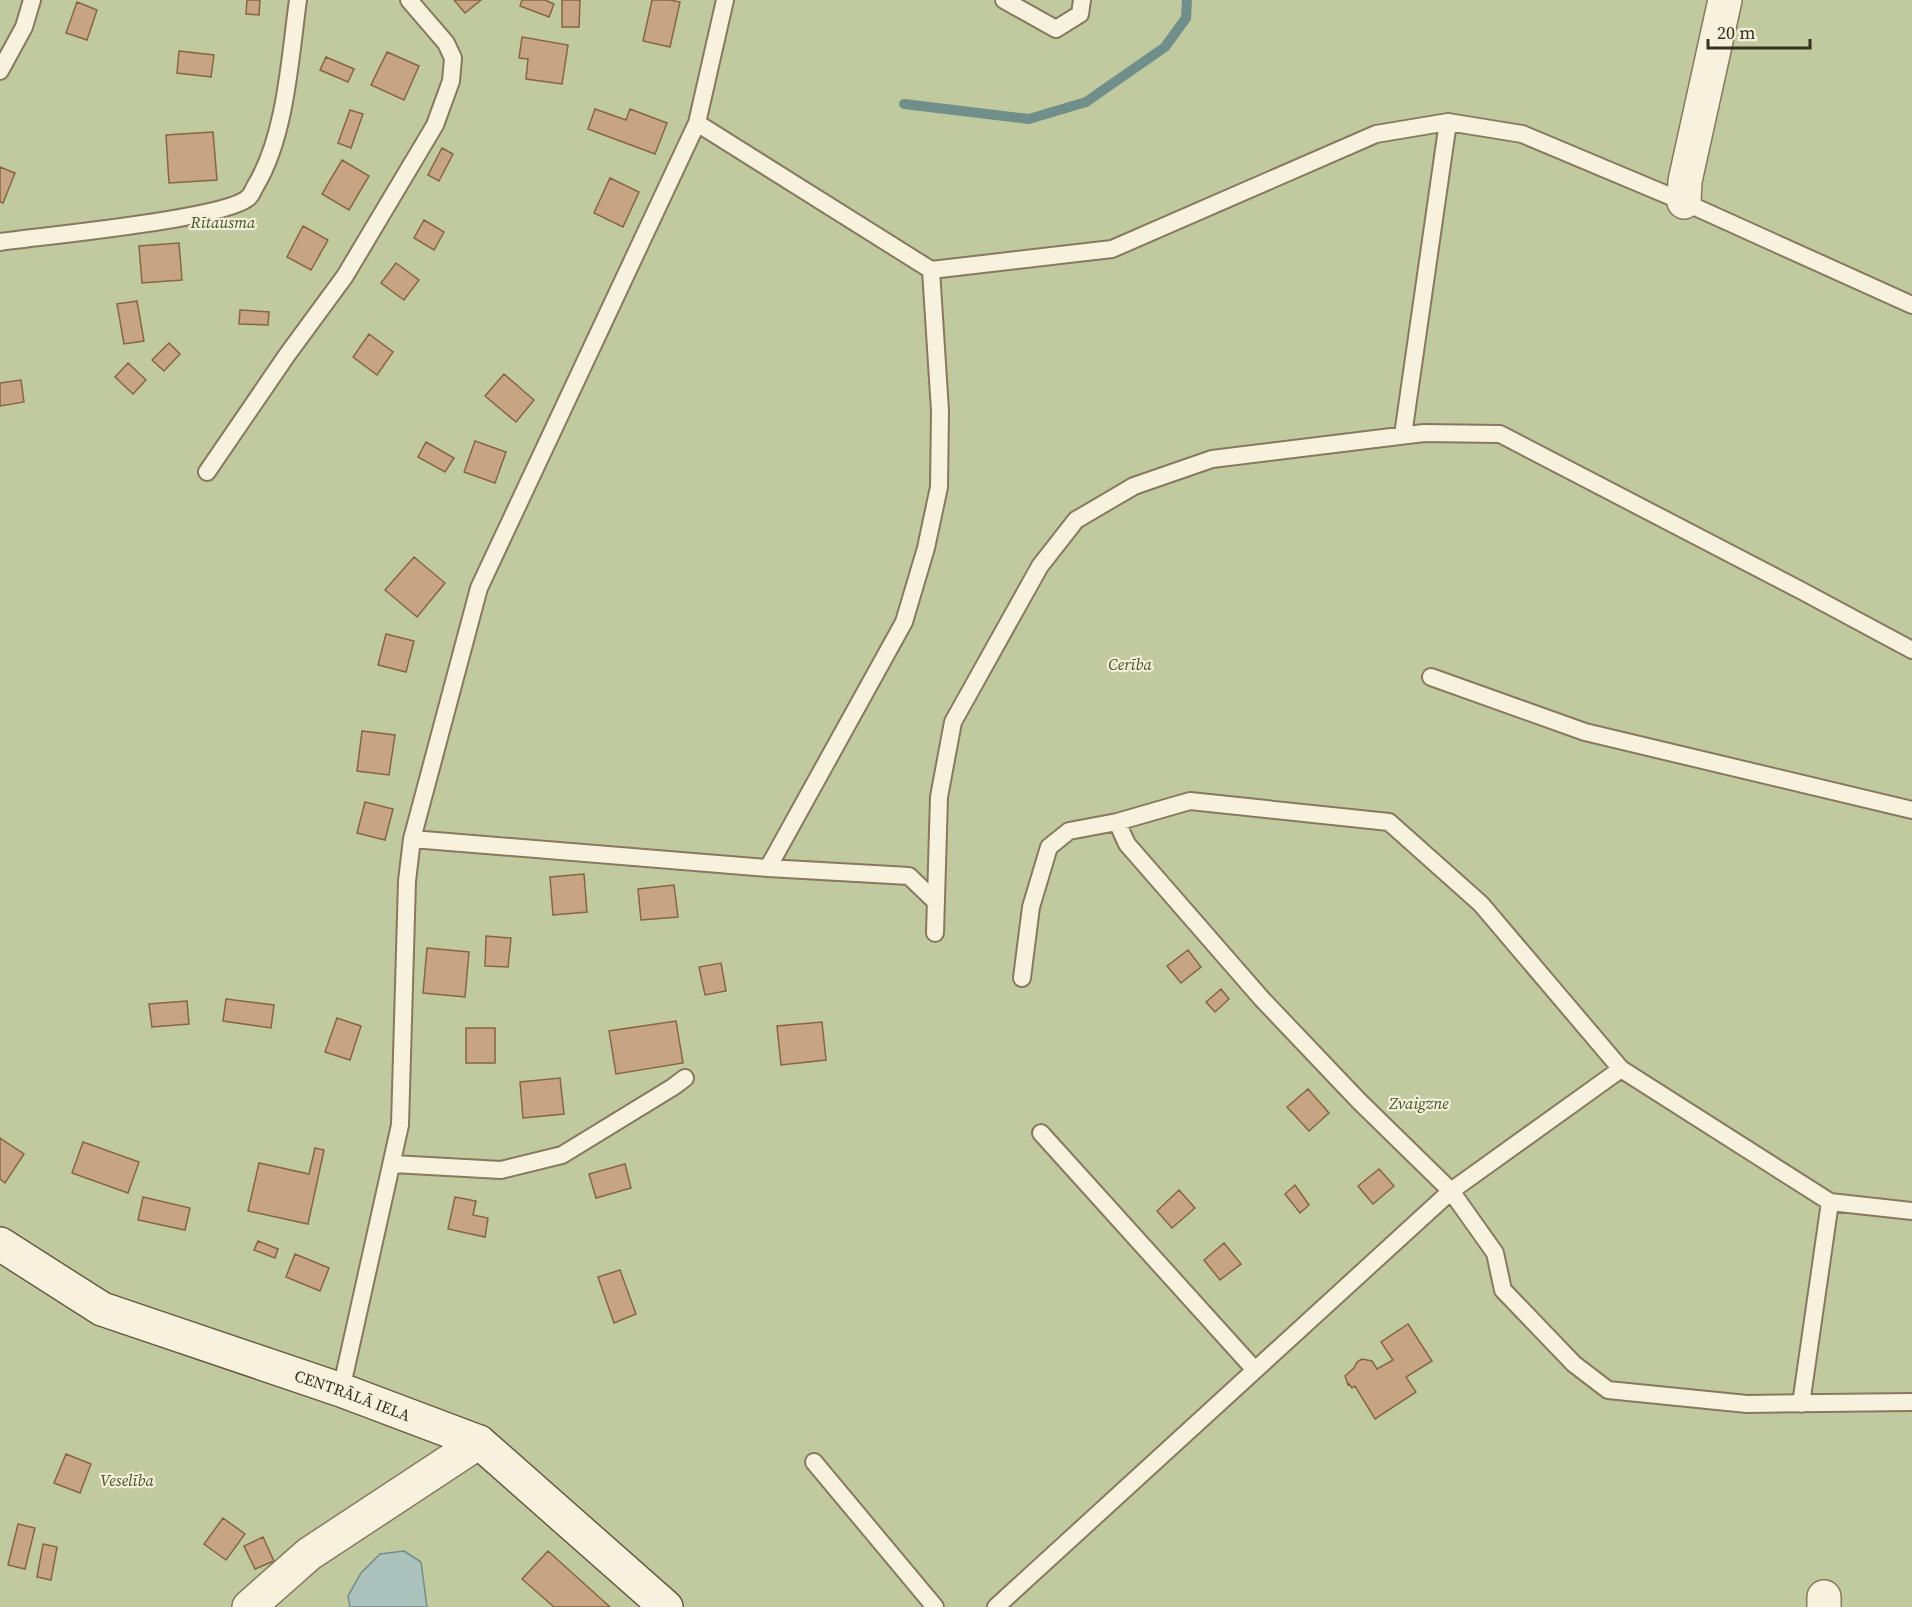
<svg xmlns="http://www.w3.org/2000/svg" width="1912" height="1607" font-family="'Source Serif 4',serif">
  <rect width="100%" height="100%" fill="#ece5c9"/>
  <!-- green -->
  <path fill="#c1ca9e" d="M0,0h1912v1607h-1912z"/>
  <!-- water -->
  <path fill="#aac1bc" stroke="#718f8a" stroke-width="1.5" d="M404,1551l17,11 6,45h-77l-2,-11 13,-23 19,-19z"/>
  <g fill="none" stroke-linecap="round" stroke-linejoin="round">
    <!-- stream -->
    <path stroke="#718f8a" stroke-width="10" d="M904,104l125,15 57,-17 79,-55 21,-29 1,-18"/>
  </g>
  <!-- building -->
  <path fill="#c8a582" stroke="#866546" stroke-width="1.5" d="M247,0h13l-1,15 -13,-1z
    M454,0h27l-16,13z
    M522,0h23l9,4 -5,13 -29,-11z
    M562,0h18l-1,27h-17z
    M652,0h18l10,2 -10,45 -27,-6z
    M77,2l20,8 -10,30 -21,-7z
    M522,37l46,8 -6,39 -36,-5 2,-20 -9,-1z
    M179,51l35,4 -3,22 -34,-4z
    M387,52l32,14 -15,34 -33,-15z
    M326,57l28,12 -6,13 -28,-12z
    M595,109l31,11 4,-11 37,14 -12,31 -67,-25z
    M350,110l13,4 -12,34 -13,-5z
    M213,132l4,48 -48,3 -3,-48z
    M442,148l11,6 -14,27 -11,-6z
    M342,160l27,16 -20,34 -27,-16z
    M0,167l15,6 -12,30 -3,-1z
    M610,178l29,14 -16,35 -29,-14z
    M424,220l20,12 -10,18 -20,-12z
    M303,226l25,14 -17,30 -24,-13z
    M179,243l3,37 -40,3 -3,-37z
    M396,263l23,17 -15,20 -23,-17z
    M137,301l7,40 -20,3 -7,-40z
    M240,310l29,2 -1,13 -29,-1z
    M369,334l24,18 -16,23 -24,-18z
    M169,343l11,11 -16,17 -12,-11z
    M128,363l18,17 -13,14 -18,-17z
    M504,374l30,26 -18,22 -31,-26z
    M21,380l3,22 -24,4v-23z
    M475,441l31,11 -11,31 -31,-11z
    M426,442l28,16 -9,14 -27,-15z
    M414,557l31,26 -28,34 -32,-27z
    M386,634l28,7 -8,31 -28,-7z
    M362,731l33,4 -6,40 -32,-4z
    M365,802l28,7 -8,31 -28,-7z
    M584,874l3,38 -34,3 -3,-38z
    M674,885l4,32 -37,3 -3,-31z
    M486,936l25,2 -3,29 -23,-1z
    M427,948l42,4 -4,45 -42,-4z
    M1188,950l13,17 -20,16 -14,-17z
    M721,963l5,28 -21,4 -6,-28z
    M1221,989l8,10 -14,13 -9,-10z
    M226,999l48,6 -3,23 -48,-7z
    M187,1001l2,23 -37,3 -3,-23z
    M337,1018l24,8 -11,34 -25,-8z
    M676,1021l7,42 -67,11 -7,-43z
    M822,1022l4,38 -45,5 -4,-39z
    M466,1028h29v35h-29z
    M560,1078l4,36 -41,4 -3,-36z
    M1308,1089l21,24 -20,18 -22,-24z
    M0,1138l24,16 -19,29 -5,-4z
    M83,1142l56,20 -11,31 -56,-20z
    M315,1148l9,2 -16,74 -60,-13 11,-48 50,11z
    M625,1164l6,24 -35,10 -7,-24z
    M1379,1169l15,17 -21,18 -15,-18z
    M1295,1185l14,20 -9,8 -15,-19z
    M1179,1190l16,18 -23,20 -15,-17z
    M143,1197l47,11 -5,22 -47,-10z
    M455,1197l21,4 -3,14 15,3 -3,19 -37,-8z
    M258,1241l20,8 -3,9 -21,-8z
    M1224,1243l17,21 -21,16 -16,-20z
    M295,1254l34,14 -9,23 -34,-14z
    M620,1270l16,44 -22,9 -16,-46z
    M1408,1324l24,37 -26,16 10,15 -41,27 -20,-33 -3,2 -3,-4 -1,1 -3,-9 9,-8 3,-6 5,-3 10,2 5,8 16,-9 -12,-18z
    M66,1454l25,10 -11,29 -26,-10z
    M223,1518l22,16 -19,26 -22,-16z
    M18,1524l17,4 -10,41 -17,-4z
    M263,1537l11,24 -19,8 -11,-23z
    M43,1544l14,3 -6,33 -14,-3z
    M548,1551l62,56h-56l-32,-28z"/>
  <g fill="none" stroke-linecap="round" stroke-linejoin="round">
    <defs>
      <path id="lane" d="M1004,0l52,29 24,-15 2,-14
        M0,71l24,-44 8,-27
        M697,123l234,147 181,-21 264,-115 72,-12 74,12 162,68 228,103
        M0,242c41,-6 228,-23 249,-45 3,-3 5,-9 7,-12 30,-50 34,-128 42,-185
        M1403,435l45,-313
        M207,472l80,-117 58,-79 90,-151 16,-44 2,-23 -7,-15 -37,-43
        M1431,677l154,55 327,78
        M1117,822l10,22 135,155 97,102 92,90 44,62 8,37 71,74 34,26 139,14 165,-2
        M412,839l356,29 141,8 27,26
        M768,868l136,-246 22,-74 13,-61 1,-76 -9,-141
        M935,933l4,-136 14,-75 87,-156 36,-46 58,-34 78,-27 212,-26 76,1 304,158 108,58
        M1022,978l9,-71 18,-60 20,-16 48,-9 73,-21 199,21 92,82 140,165
        M1041,1133l214,237
        M393,1164l108,6 61,-15 111,-68 12,-9
        M341,1390l59,-265 7,-244 5,-42 67,-251 218,-465 28,-123
        M1801,1404l29,-202
        M814,1462l121,145
        M996,1607l455,-416 170,-122 209,133 82,9"/>
      <path id="street" d="M1684,202l1,-21 40,-181
        M1824,1597v10
        M249,1607l60,-53 170,-112"/>
      <g id="secondary">
        <path id="s1" d="M0,1244l102,65 239,81 138,52 187,165"/>
      </g>
    </defs>
    <!-- lane casing -->
    <use href="#lane" stroke="#88785f" stroke-width="20"/>
    <!-- street casing -->
    <use href="#street" stroke="#88785f" stroke-width="36"/>
    <!-- secondary casing -->
    <use href="#secondary" stroke="#6a5942" stroke-width="36"/>
    <!-- lane -->
    <use href="#lane" stroke="#f7f2dd" stroke-width="16"/>
    <!-- street -->
    <use href="#street" stroke="#f7f2dd" stroke-width="33"/>
    <!-- secondary -->
    <use href="#secondary" stroke="#f7f2dd" stroke-width="33"/>
  </g>
  <g text-anchor="middle" stroke-width="4.5" stroke-linejoin="round" paint-order="stroke">
    <!-- park labels -->
    <g font-size="16" font-style="italic" fill="#465529" stroke="#f4efd9">
      <text x="223" y="228">Rītausma</text>
      <text x="1130" y="670">Cerība</text>
      <text x="1419" y="1109">Zvaigzne</text>
      <text x="127" y="1486">Veselība</text>
    </g>
    <!-- street labels -->
    <g font-size="16" fill="#392f21" stroke="#f4efd9">
      <text dy="6" stroke="none"><textPath href="#s1" startOffset="386">CENTRĀLĀ IELA</textPath></text>
    </g>
  </g>
  <!-- scale -->
  <path d="M1708 39v9h102v-9" fill="none" stroke="#392f21" stroke-width="3"/>
  <text x="1717" y="39" font-size="18" fill="#392f21" stroke="#f4efd9" stroke-width="4.5" paint-order="stroke">20 m</text>
</svg>
